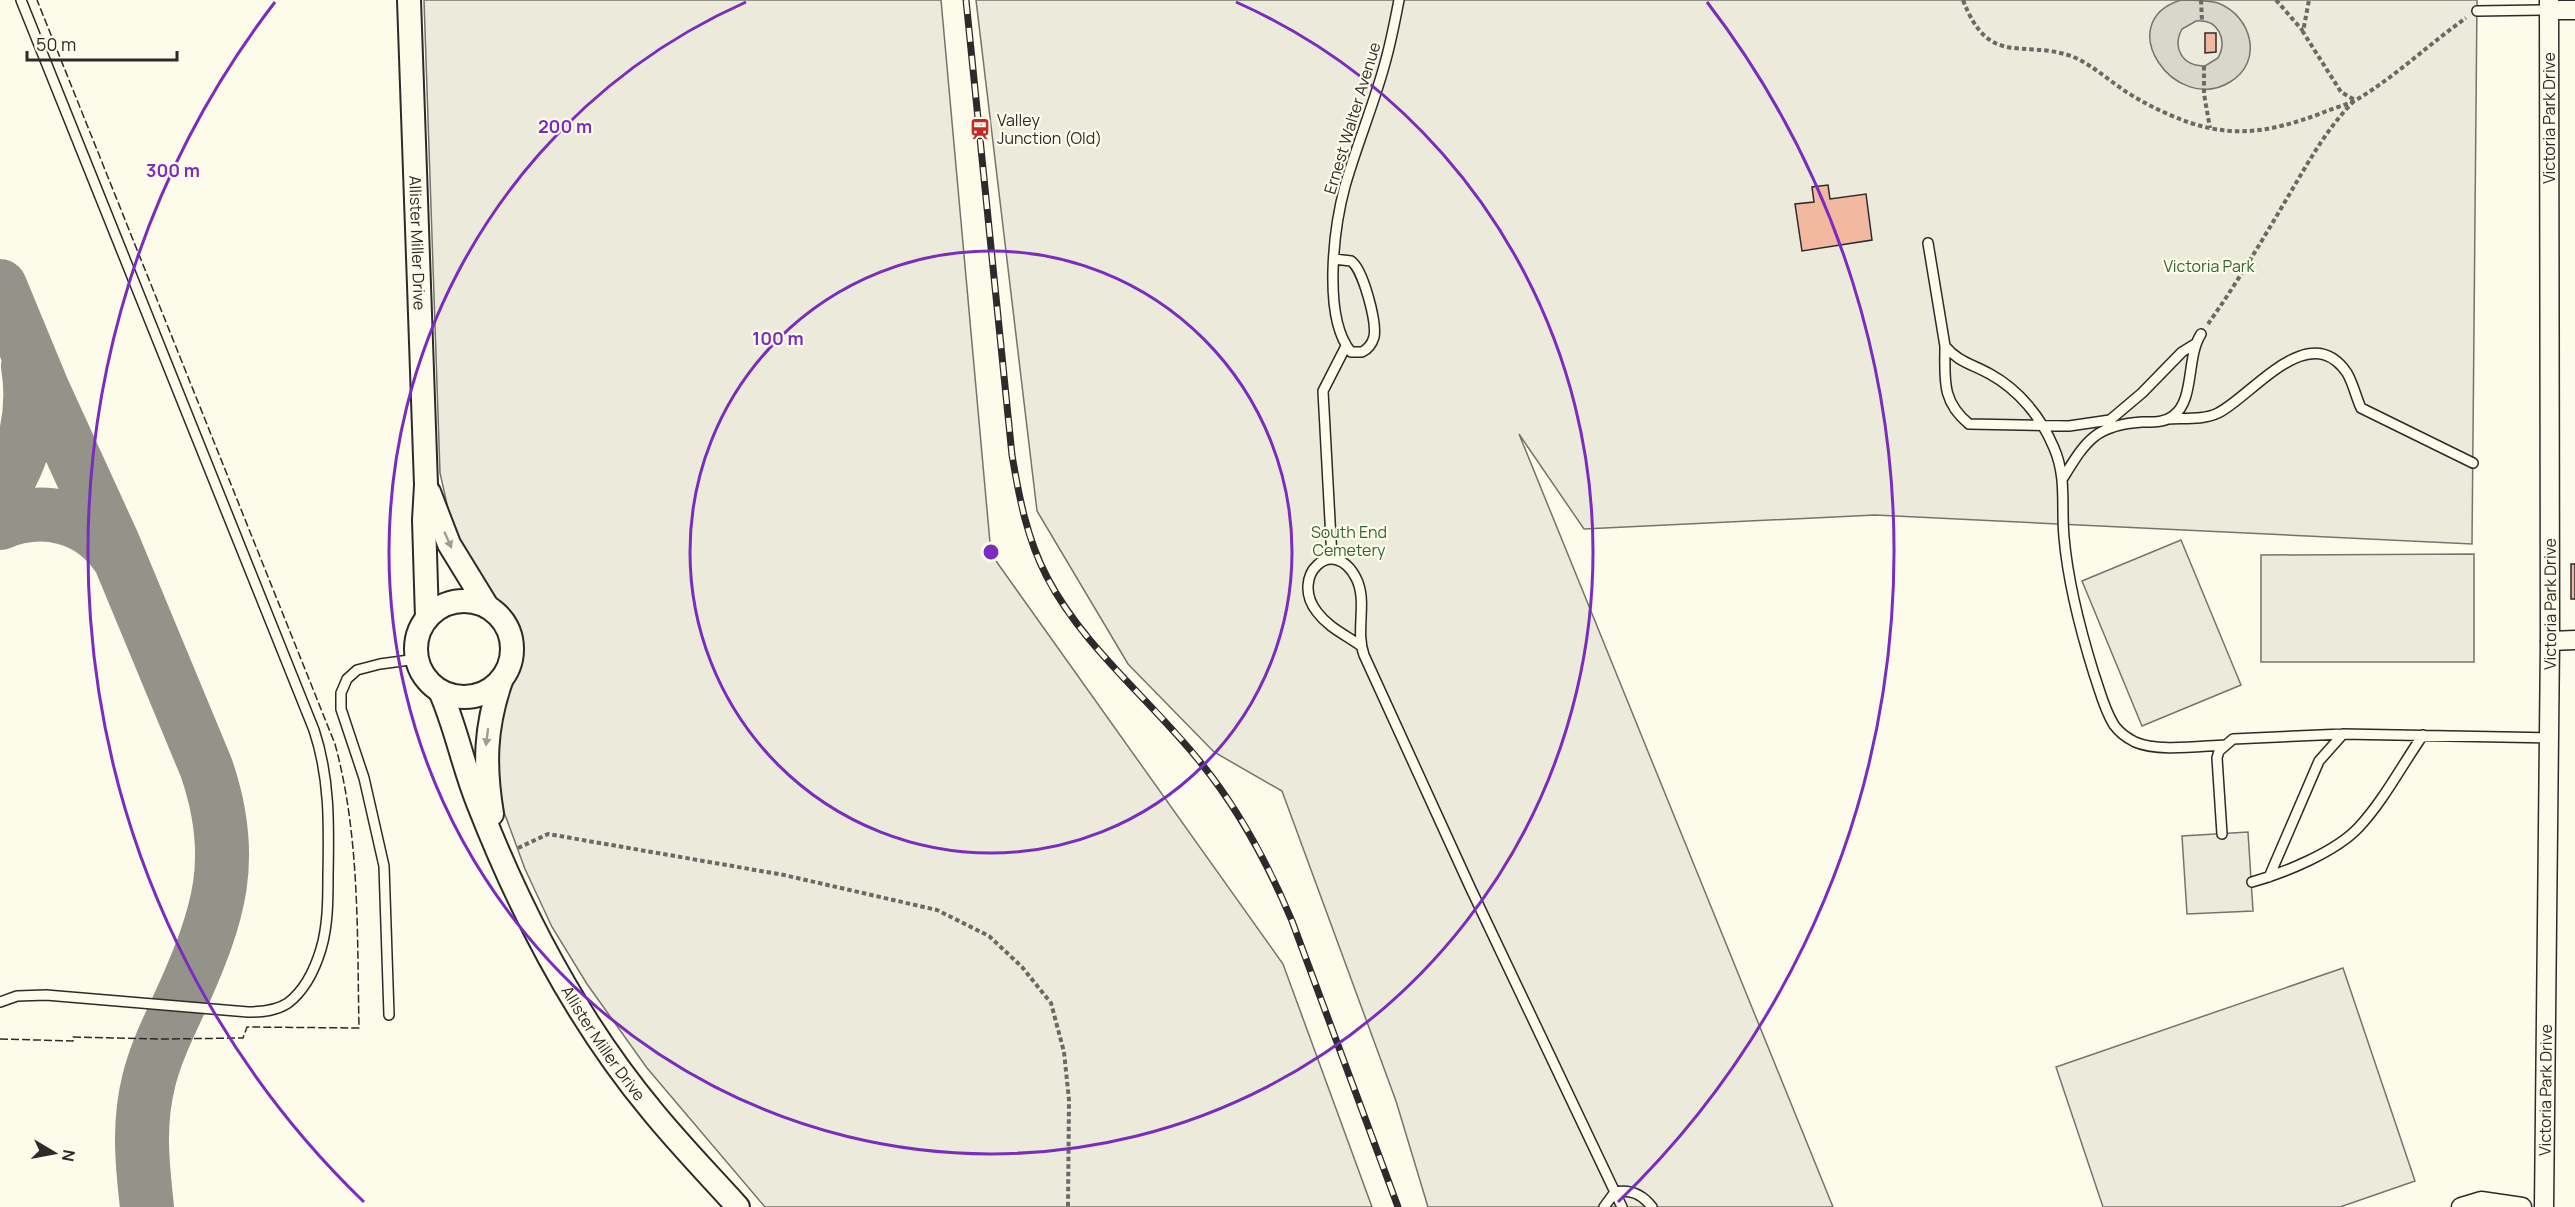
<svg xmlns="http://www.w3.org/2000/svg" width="2575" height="1207" font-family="Manrope,sans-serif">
  <rect width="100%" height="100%" fill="#fdfbea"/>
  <!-- green -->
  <path fill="#ecebdb" stroke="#74746e" stroke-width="1.5" d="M424,0h517l50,554 292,410 89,243h-607l-118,-139 -60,-84 -35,-57 -27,-58 -21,-57 -6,-38v-40l8,-39 13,-31 3,-26 -8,-23 -16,-13 -24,-35 -23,-45 -11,-49z
    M976,0h1501l-5,544 -597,-29 -291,14 -65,-95 314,773h-405l-32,-106 -114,-310 -68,-39 -86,-88 -91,-153z
    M2181,540l60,145 -99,41 -60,-145z
    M2474,554v108h-213v-107z
    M2343,968l72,213 -75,26h-237l-47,-140z"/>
  <!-- parking -->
  <path fill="#eceadb" stroke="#74746e" stroke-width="1.5" d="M2248,832l5,79 -66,3 -5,-78z"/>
  <!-- water -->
  <path fill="#d8d7c9" stroke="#74746e" stroke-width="1.5" fill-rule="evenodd" d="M2181,0c12,0 26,0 37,3 34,13 46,59 12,79 -55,34 -120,-60 -49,-82zM2196,21c22,-2 32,18 22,37l-13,8c-23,0 -33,-18 -23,-37z"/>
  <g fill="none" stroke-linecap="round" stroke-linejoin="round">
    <!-- taxiway -->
    <path stroke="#94938a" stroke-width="54" d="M0,286l43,104 70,153 93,224c32,92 13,148 -25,233 -12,26 -25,52 -32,80 -11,43 -7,83 -2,127
      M0,493c26,-36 35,-83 28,-127
      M0,523c43,-18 91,-7 118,34"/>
  </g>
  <!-- building -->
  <path fill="#f2b8a0" stroke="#2b2b2b" stroke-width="1.5" d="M2205,33h11v19l-11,1z
    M1828,185l2,14 36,-5 6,46 -70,11 -7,-47 19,-2 -2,-15z
    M2571,564h4v35h-4z"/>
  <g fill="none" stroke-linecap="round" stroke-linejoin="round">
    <defs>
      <path id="service" d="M2477,11l71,-1
        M1928,243l17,103c13,16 27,18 45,28 29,16 51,43 64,74 13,30 7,58 10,89 4,47 16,92 30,137 6,17 10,35 20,51 5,7 13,13 21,17 22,10 65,4 90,3
        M1334,259l17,2c12,8 26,61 23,76 -2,7 -6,12 -12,15h-11c-29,-35 -17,-125 -6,-166 12,-42 29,-82 40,-123 6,-21 10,-42 14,-63
        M1945,346c0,33 -4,55 24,78l100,2 41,-6 32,-27 40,-41 13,-8
        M2168,419c16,-1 36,1 50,-6 33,-16 91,-96 129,-40 6,10 9,24 14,35l112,55
        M2063,478c23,-37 32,-53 79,-56 10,0 22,1 31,-6 22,-15 13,-59 28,-82
        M1332,558l-9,-167 23,-45
        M1361,646c-15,-11 -32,-18 -44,-34 -28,-36 16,-78 39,-34 12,23 -1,52 8,77l106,232 152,320
        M2222,834l-5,-76 2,-7 14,-12 110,-5 206,4
        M2269,877l50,-116 24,-27
        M2252,882c32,-9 84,-30 107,-55 25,-27 43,-62 64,-92
        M0,1002l17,-6 29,-1 202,17c14,0 28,-1 40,-9 17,-13 27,-34 33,-54 7,-23 7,-50 7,-73 1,-51 2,-98 -14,-146l-293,-730
        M389,1015l-5,-149 -20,-88 -23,-69v-16l6,-14 10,-9 23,-6 37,-5
        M1604,1207l11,-15c16,-3 27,2 37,15"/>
      <g id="minor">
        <path d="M2548,10h27"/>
        <path d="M2550,641l25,-1"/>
        <path d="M2461,1207l20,-6 41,6"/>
        <path id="s1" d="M2544,1207l6,-566 -1,-641"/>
      </g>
      <g id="tertiary">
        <path id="s2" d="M409,0l17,485 -2,35 3,98"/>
        <path d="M429,492l20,52 38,62"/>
        <circle cx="464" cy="649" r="48"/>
        <path id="s3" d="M440,691c16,36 23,75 38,112 43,110 99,218 175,309 27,33 57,64 85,95"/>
        <path d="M492,814c-8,-49 -7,-87 9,-133"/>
      </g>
    </defs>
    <!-- service casing -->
    <use href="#service" stroke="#2b2b2b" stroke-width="12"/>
    <!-- minor casing -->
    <use href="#minor" stroke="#2b2b2b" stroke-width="21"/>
    <!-- tertiary casing -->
    <use href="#tertiary" stroke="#2b2b2b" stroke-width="26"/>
    <!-- path -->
    <path stroke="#6a6964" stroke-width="4" stroke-dasharray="4.5 3" stroke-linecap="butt" d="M1963,0c26,68 58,39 108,56 21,8 38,25 57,37 13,8 26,15 40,21 57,26 98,20 154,-1 11,-5 24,-8 34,-13 39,-23 73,-56 110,-82
      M2201,0l1,21
      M2276,0l27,31
      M2204,66v28l6,34
      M2208,324c29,-41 55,-85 81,-129 20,-34 38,-67 66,-95l-14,-8 -38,-60 6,-32
      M518,848l30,-14 236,41 153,35 52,26 33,31 29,36 13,49 5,48 -1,107"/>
    <!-- service -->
    <use href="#service" stroke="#fdfbea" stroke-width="9"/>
    <!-- minor -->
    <use href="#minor" stroke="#fdfbea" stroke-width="18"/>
    <!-- tertiary -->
    <use href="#tertiary" stroke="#fdfbea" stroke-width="22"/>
    <defs>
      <path id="rail" d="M966,0l46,455c7,42 15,84 35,122 36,70 105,124 154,186 39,48 67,101 91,158l106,286"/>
    </defs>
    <!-- rail casing -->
    <use href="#rail" stroke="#2b2b2b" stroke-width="7"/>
    <!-- rail -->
    <use href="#rail" stroke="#fdfbea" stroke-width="4.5" stroke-dasharray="14" stroke-linecap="butt"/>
    <!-- fence -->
    <path stroke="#2b2b2b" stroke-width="1.5" stroke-dasharray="8 3" stroke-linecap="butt" d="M0,1039l73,2v-4l90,2 80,-1 4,-11 112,1c-2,-95 1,-192 -24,-284l-298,-744"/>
  </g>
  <!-- one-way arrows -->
  <defs><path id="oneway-solid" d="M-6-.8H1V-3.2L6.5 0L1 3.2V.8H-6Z" transform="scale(1.5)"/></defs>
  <g fill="#9e9d94">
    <use href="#oneway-solid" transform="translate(448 540) rotate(66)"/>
    <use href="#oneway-solid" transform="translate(487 737) rotate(97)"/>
  </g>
  <!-- distance rings -->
  <g fill="none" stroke="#7b2cbf" stroke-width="3">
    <circle cx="991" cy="552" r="301"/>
    <path d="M1236 2A602 602 0 1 1 746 2"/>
    <path d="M364 1202A903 903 0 0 1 275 2M1707 2A903 903 0 0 1 1618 1202"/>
  </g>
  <!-- icons -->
  <defs>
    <symbol id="station-bare" viewBox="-9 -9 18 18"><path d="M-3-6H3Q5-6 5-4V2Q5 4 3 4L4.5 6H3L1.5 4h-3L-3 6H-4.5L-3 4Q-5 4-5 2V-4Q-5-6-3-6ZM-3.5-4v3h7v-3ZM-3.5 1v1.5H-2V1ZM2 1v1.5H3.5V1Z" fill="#c62828" stroke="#fdfbea" stroke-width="2.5" paint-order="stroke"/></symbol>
  </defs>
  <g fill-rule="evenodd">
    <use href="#station-bare" x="965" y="114" width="30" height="30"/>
  </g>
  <g text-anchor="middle" stroke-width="4.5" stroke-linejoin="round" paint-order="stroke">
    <!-- street labels -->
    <g font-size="16" fill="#2b2b2b" stroke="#fdfbea">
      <text transform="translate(1352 118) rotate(-73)" y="6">Ernest Walter Avenue</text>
      <text transform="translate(2549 118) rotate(-90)" y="6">Victoria Park Drive</text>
      <text dy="6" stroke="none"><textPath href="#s2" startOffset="243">Allister Miller Drive</textPath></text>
      <text dy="6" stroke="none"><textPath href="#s1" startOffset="603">Victoria Park Drive</textPath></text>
      <text dy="6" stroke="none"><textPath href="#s3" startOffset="390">Allister Miller Drive</textPath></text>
      <text dy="6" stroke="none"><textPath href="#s1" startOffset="117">Victoria Park Drive</textPath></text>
    </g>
    <!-- poi labels -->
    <g font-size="16" fill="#2b2b2b" stroke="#fdfbea" text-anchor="start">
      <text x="997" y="126">Valley<tspan x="997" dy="18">Junction (Old)</tspan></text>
    </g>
    <!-- park labels -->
    <g font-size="16" fill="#34623c" stroke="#fdfbea">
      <text x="2209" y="272">Victoria Park</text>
      <text x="1349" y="538">South End<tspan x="1349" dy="18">Cemetery</tspan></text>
    </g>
  </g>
  <circle cx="991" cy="552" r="9" fill="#7b2cbf" stroke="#fdfbea" stroke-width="3"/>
  <g font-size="18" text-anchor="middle" font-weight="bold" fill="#7b2cbf" stroke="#fdfbea" stroke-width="4.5" stroke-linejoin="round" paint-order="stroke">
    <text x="565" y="133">200 m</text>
    <text x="173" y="177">300 m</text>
    <text x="778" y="345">100 m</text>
  </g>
  <!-- north arrow -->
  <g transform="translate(54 1153) rotate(100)" stroke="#fdfbea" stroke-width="4.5" paint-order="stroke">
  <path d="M0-4.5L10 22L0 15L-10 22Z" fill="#2b2b2b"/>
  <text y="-9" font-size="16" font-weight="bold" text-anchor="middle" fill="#2b2b2b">N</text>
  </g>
  <!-- scale -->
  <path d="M27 51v9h150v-9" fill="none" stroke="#2b2b2b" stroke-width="3"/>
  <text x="36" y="51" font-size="18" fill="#2b2b2b" stroke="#fdfbea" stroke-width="4.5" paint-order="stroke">50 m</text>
</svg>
